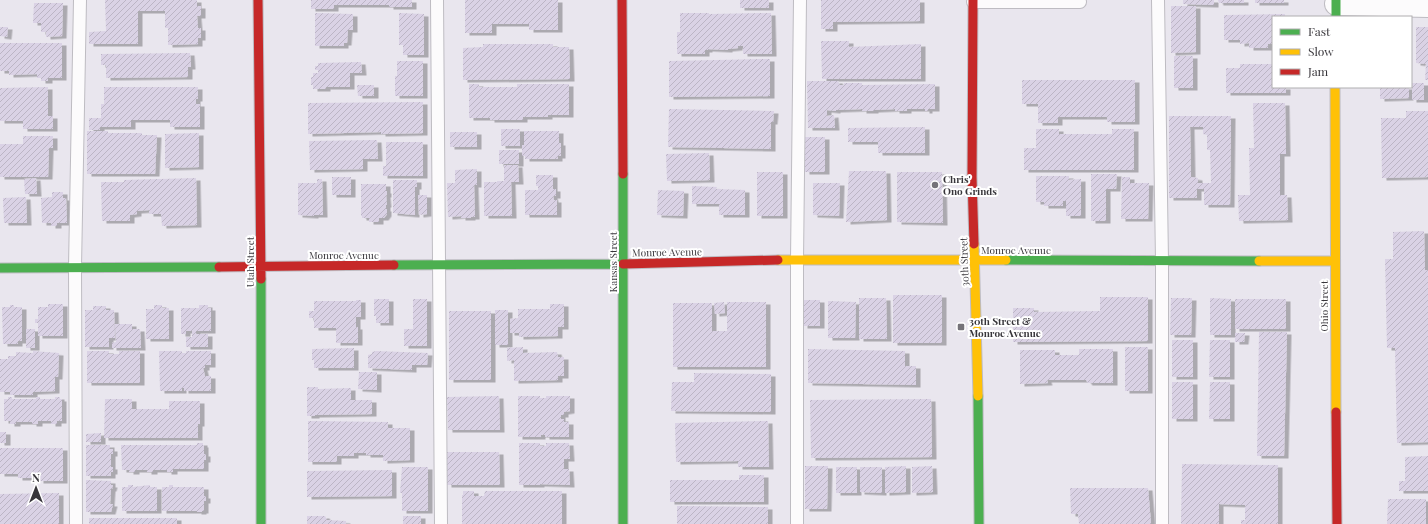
<svg xmlns="http://www.w3.org/2000/svg" width="1428" height="524" font-family="'Playfair Display',serif">
  <defs>
    <pattern id="building-hatch" width="6" height="6" patternUnits="userSpaceOnUse"><rect width="6" height="6" fill="#dad2e5"/><path d="M-1 1l2-2M0 6l6-6M5 7l2-2" fill="none" stroke="#bcb5c5"/></pattern>
    <filter id="shadow"><feDropShadow dx="4.5" dy="2.5" stdDeviation="0" flood-color="#0004"/></filter>
  </defs>
  <rect width="100%" height="100%" fill="#e9e6ee"/>
  <!-- building -->
  <path fill="url(#building-hatch)" fill-rule="evenodd" filter="url(#shadow)" d="M105,0h92v6h4v10h-4l1,12h3v10h-3v6l-30,1v-17h-3v-17h-27v33h-49v-12l17,-1z
    M311,0h101v7h-23v-2h-55v4h-23z
    M465,0h93v30h-29v-6h-37v9h-27z
    M740,0h29v8h-29z
    M821,0h99v21l-87,1v7h-12z
    M1183,0h31v5l-31,-1z
    M1218,0h26v3h-25z
    M1255,0h29v3h-29z
    M34,3h29l-1,33 -16,1v-5h-5v-9h-8z
    M1171,6h25v46l-25,1z
    M315,13l38,1v16h-5l-1,13h-3v3h-29z
    M399,13l25,1v41h-21v-10h-4z
    M680,13h29v1l62,-1 1,41h-29v-8h-5v2l-10,1v1l-20,-1v1h-3v4h-28v-22h3z
    M1285,14v3h-12v27h-5v4h-19v-5l-9,1v-4h-16v-25z
    M0,27h8l-1,10 -7,-1z
    M1416,27h12v53h-3l1,-16 -10,-1z
    M821,41h28v6l72,-3v35h-99z
    M0,43h62v35h-14v3h-7v-3h-4v-4l-28,1v-4h-9z
    M483,44h70v3h16l1,32 -107,1v-32l20,-1z
    M190,53l1,14h-3v10l-82,1v-13h-5v-11z
    M1174,56h19v32h-19z
    M770,59v37l-101,1v-36z
    M397,61h26v35h-28v-20h2z
    M361,62l1,11h-12v14h-24v2h-13v-4h-2v-8h2v-4h5v-3h-3v-4h3v-3z
    M1240,64h32l1,23h13v6h-60v-25h14z
    M1022,80h113v42h-28v-5h-49v6h-20v-19h-16z
    M807,81h31l2,4h4v-2h18v2l73,-1v25h-7v2h-3v-2h-18v2h-12v-2l-21,1v1h-12v-2l-26,1v1l-9,-1v6l7,-1 1,13h-27z
    M1412,83h12v17h-12z
    M469,84h10v3h38v-3h52v31h-21v2h-25v3h-33v-2h-21z
    M357,85h17v11h-16z
    M48,87v29h5v13h-30v-8h-23v-33z
    M104,87h94v12h-2v5h4v23h-30v-7h-39v7h-31v3h-11v-12h12v-14h3z
    M1380,87h29v11l-29,1z
    M423,102v31l-42,1v-2l-73,2v-31z
    M1253,103h32l1,51h-6v41h7l1,25 -49,1 -1,-26h12l-1,-47h5z
    M669,109l105,2 -1,11h-2v27l-103,-2z
    M1406,111h22v66l-46,1 -1,-60h25z
    M1169,116h62l-1,89h-26v-16h-7v9h-28zM1190,127h13v7l4,1v15h3l1,33h-13v-5l-7,-1z
    M925,127v26h-47v-11h-30v-14z
    M501,129h19v17h-19z
    M1036,129h23v5h53v-5h22v41h-110v-22h12z
    M87,131h21v2h34v2h15l-2,39h-68z
    M524,131h35v12h2v13h-3v3h-33v-3h-3v-11h2z
    M450,132h27v15h-27z
    M199,133v34l-34,1v-34z
    M23,136h30v12h-4l-1,29h-48v-33h23z
    M804,137h21v35h-20z
    M377,140l1,19h-15v10l-53,1 -1,-29z
    M386,142h37v34h-40v-10h3z
    M499,150h20v14h-20z
    M709,153l1,27 -43,1 -1,-27z
    M504,165h14l1,17h-8l1,34h-28v-34h13v-1h7z
    M477,169v16h-3l1,32h-4v1h-10v-2l-13,1 -1,-34h8v-13z
    M849,171h37l1,49 -41,2z
    M757,172h26v44h-26z
    M897,172h45l1,51 -46,-1z
    M1091,174h26l-1,15h-10v32h-15z
    M536,175h17v14h3v7h-3l1,4h3v15h-32v-25h13v-4h-2z
    M1036,176h33v4l12,-1v37h-15v-15h-3v5h-19v-4h-8z
    M332,177h19v18h-19z
    M1122,177h8v6h19l-1,36h-27z
    M36,178l1,16h-12l-1,-15z
    M196,178l1,47 -35,1 -1,-12h-12v-4l-12,1v3l-7,1v6h-28l-1,-39h23v-2z
    M317,179h5l1,36h-9v1l-16,-1v-32h19z
    M393,180h24v7h-2v28l-22,-2z
    M813,183h27l-1,33 -26,-1z
    M361,184h25v7h1v4h-1l1,10h-1v4h1v5l-3,4h-5v4h-10v-4h-7v-2h-1z
    M692,186l25,1 -1,2 29,1v25h-26v-11h-27z
    M658,190l26,1 -1,25 -26,-1z
    M52,192h11v6h3l1,25h-10v3h-6v-3h-9l-1,-25 11,-1z
    M418,195h9v19l-8,1z
    M26,197l1,26h-23l-1,-25z
    M1424,231l1,39h3v172l-31,1 -2,-95h-8l-2,-89h8v-27z
    M893,295h49v48h-49z
    M1100,297h48v44l-135,1v-34h21v4l66,-1z
    M859,298h27l1,41h-28z
    M1171,298h21l-1,37h-21z
    M1210,298l21,1v36h-21z
    M374,299h15v24h-13v-7h-2z
    M413,299h14v47h-23v-17h9z
    M1235,299h51v30h-51z
    M356,300h5v17h-5v10h2v16h-22v-15h-22v-10h-5v-7h5v-10h42z
    M803,300h17v26h-17z
    M828,301l28,1 -1,36h-27z
    M724,302l1,11 -10,1 -1,-11z
    M727,302h39v65h-93v-64h39v28h15z
    M48,304h15v32h-25v-13h-3v-4h3v-12h10z
    M550,304h14v23h-6v9l-39,1v-4h-9v-14l8,-1v-9h32z
    M10,305h4v2h8v34h-4v3h-15l-1,-37h8z
    M154,305h8v3h7v31h-23v-30h8z
    M199,305h9v3h3v23h-15v3h12v13h-22v-10h6v-6h-6v3h-5v-26h18z
    M93,306h13v4h8l1,28h-6v9h-24v-37h8z
    M495,310h13v35h-13z
    M449,311h42v69h-42z
    M115,324h17v5h8l1,19h-29v-5l4,-1z
    M26,329h9v19h-9z
    M1259,332h28l-3,124h-27z
    M1235,333h10l-1,9h-9z
    M1172,340h21v37h-21z
    M1210,340h20v37h-21z
    M523,347v6l34,-1 1,5h6v19h-6v4l-44,1v-21l-7,1v-13z
    M1125,347h23v44h-23z
    M354,348v20h-40v-8h-2v-11z
    M808,349l97,2v15h11v19l-108,-2z
    M1079,349h34v34h-25l-2,-3h-39l1,3 -28,1v-34h35v5h24z
    M33,351l26,2 -1,24h-3v14l-22,1v3h-23v-3h-10v-33h8v-3h8v-4l17,1z
    M87,351h22v3h10v-3h21v32h-53z
    M159,351h23v2h4v-2h25v14h-6v3h-2l2,8h6v15h-27v-3h-2v3h-22z
    M376,351l52,2 -1,12h-15v5l-44,-2v-13l4,-1v-2z
    M359,372h18v18l-19,-1z
    M694,373l77,1v38l-100,-1 1,-29h22z
    M1172,382h21v37h-21z
    M1210,382h20v37h-21z
    M307,387h11v2l33,-1v12h21v14l-57,1v1h-8z
    M499,396l1,34h-52l-1,-33z
    M518,396h22v2h6v-2h24v15l-6,1v3h-3v4h3v3h5v15h-24v-2h-4v2h-23z
    M8,397h4v2h24v-2h4v2h15v-2h5v2h2v22h-5v3h-6v-3h-13v3h-6v-2h-16v2h-6v-3h-6v-22h4z
    M105,399h27v10h37v-8h31v23h-2v14h-94z
    M931,399l1,58 -121,1 -1,-58z
    M308,421l80,1v6h22v32l-27,1v-6h-17v-2h-12v3h-17v6h-29z
    M768,421l1,46h-31v-6l-62,1 -1,-39z
    M0,432h6v11h-6z
    M101,433v9h-15v-8z
    M197,443h6v2h1v9h2v6h-2v9h-31v3h-6v-2h-14v2h-6v-2h-12v2h-6v-2h-7l-1,-25h76z
    M519,443h21v3h6v-3h23l1,16h-6v10h5l1,16 -30,-1v1h-21z
    M86,445h24v4h3v5h-2v13h2v5h-2v4h-25z
    M0,448h63v33h-24v-3h-21v-4h-18z
    M447,452h52l1,33h-53z
    M1428,456v35h-29v-10h6v-24z
    M1182,464l96,1v59h-37v-4h4v-15l-26,-1v20h-38z
    M805,466h23l-1,43h-22z
    M906,466v26l-21,1v-26z
    M932,466l1,26 -21,1v-26z
    M402,467h26v44h-26v-18h-2z
    M836,467h21v26h-21z
    M860,467h22v26l-22,-1z
    M392,470v26l-85,1v-26z
    M739,475h25v27h-94v-22h69z
    M86,480l25,1v4h2l-1,4h-1l-1,15h3l-2,8h-25z
    M128,485h5v2l17,-2v2h7v24h-35v-24h6z
    M169,485h4v2h31v9h2v5h-2v10h-2v1h-5v-1h-35v-24h7z
    M1070,488h78l3,36h-72l-1,-10h-7z
    M463,491h11v5h10l1,-5h77v33h-100v-29h1z
    M59,493v31h-59v-30z
    M1388,499h38v25h-39z
    M677,506l91,1v17h-91z
    M307,516h18l2,4 19,1v3h-39z
    M403,516h18v8h-18z
    M89,518h88v6h-88z"/>
  <g fill="none" stroke-linecap="round" stroke-linejoin="round">
    <defs>
      <path id="lane" d="M437,0l4,524
        M1158,0l4,261v263
        M973,2h107
        M76,524l-1,-257 5,-267
        M797,524v-264l3,-260"/>
      <path id="street" d="M1336,4l92,2"/>
      <path id="fast" d="M1336,0v17
        M1006,260l253,1
        M394,265l229,-1
        M0,268l219,-1
        M261,279v245
        M978,396l1,128
        M623,524v-350"/>
      <path id="slow" d="M1335,87l1,325
        M974,244l4,152
        M778,260h228
        M1259,261h76"/>
      <path id="jam" d="M258,0l3,279
        M622,0l1,174
        M973,0l-1,177 2,67
        M623,264l155,-4
        M219,267l175,-2
        M1336,412l1,112"/>
    </defs>
    <!-- lane casing -->
    <use href="#lane" stroke="#bebcc2" stroke-width="14"/>
    <!-- street casing -->
    <use href="#street" stroke="#bebcc2" stroke-width="24"/>
    <!-- fast casing -->
    <use href="#fast" stroke="#bebcc2" stroke-width="11"/>
    <!-- slow casing -->
    <use href="#slow" stroke="#bebcc2" stroke-width="11"/>
    <!-- jam casing -->
    <use href="#jam" stroke="#bebcc2" stroke-width="11"/>
    <!-- lane -->
    <use href="#lane" stroke="#fcfbfc" stroke-width="12"/>
    <!-- street -->
    <use href="#street" stroke="#fcfbfc" stroke-width="22"/>
    <!-- fast -->
    <use href="#fast" stroke="#4caf50" stroke-width="9"/>
    <!-- slow -->
    <use href="#slow" stroke="#ffc107" stroke-width="9"/>
    <!-- jam -->
    <use href="#jam" stroke="#c62828" stroke-width="9"/>
  </g>
  <!-- markers -->
  <g fill="#757379" stroke="#fff" stroke-width="1.5">
    <circle cx="935" cy="185" r="4"/>
    <rect x="957" y="323" width="8" height="8" rx="2"/>
  </g>
  <g text-anchor="middle" stroke-width="4" stroke-linejoin="round" paint-order="stroke">
    <!-- poi labels -->
    <g font-size="10" font-weight="bold" fill="#37353a" stroke="#fff" text-anchor="start">
      <text x="943" y="183">Chris'<tspan x="943" dy="12">Ono Grinds</tspan></text>
      <text x="969" y="325">30th Street &amp;<tspan x="969" dy="12">Monroe Avenue</tspan></text>
    </g>
    <!-- street labels -->
    <g font-size="10" fill="#37353a" stroke="#fff">
      <text x="1016" y="254">Monroe Avenue</text>
      <text transform="translate(667 252) rotate(-1)" y="4">Monroe Avenue</text>
      <text x="344" y="259">Monroe Avenue</text>
      <text transform="translate(250 262) rotate(-90)" y="4">Utah Street</text>
      <text transform="translate(613 262) rotate(-90)" y="4">Kansas Street</text>
      <text transform="translate(964 262) rotate(-92)" y="4">30th Street</text>
      <text transform="translate(1324 306) rotate(-90)" y="4">Ohio Street</text>
    </g>
  </g>
  <!-- legend -->
  <rect x="1272" y="16" width="140" height="72" fill="#ffffff" stroke="#afaeb0"/>
  <rect x="1280" y="29" width="20" height="6" fill="#4caf50" stroke="#afaeb0"/>
  <text x="1308" y="36" font-size="12" fill="#37353a">Fast</text>
  <rect x="1280" y="49" width="20" height="6" fill="#ffc107" stroke="#afaeb0"/>
  <text x="1308" y="56" font-size="12" fill="#37353a">Slow</text>
  <rect x="1280" y="69" width="20" height="6" fill="#c62828" stroke="#afaeb0"/>
  <text x="1308" y="76" font-size="12" fill="#37353a">Jam</text>
  <!-- north arrow -->
  <g transform="translate(36 488)" stroke="#ffffff" stroke-width="3" paint-order="stroke">
  <path d="M0-3L7 15L0 10L-7 15Z" fill="#37353a"/>
  <text y="-6" font-size="11" font-weight="bold" text-anchor="middle" fill="#37353a">N</text>
  </g>
</svg>
